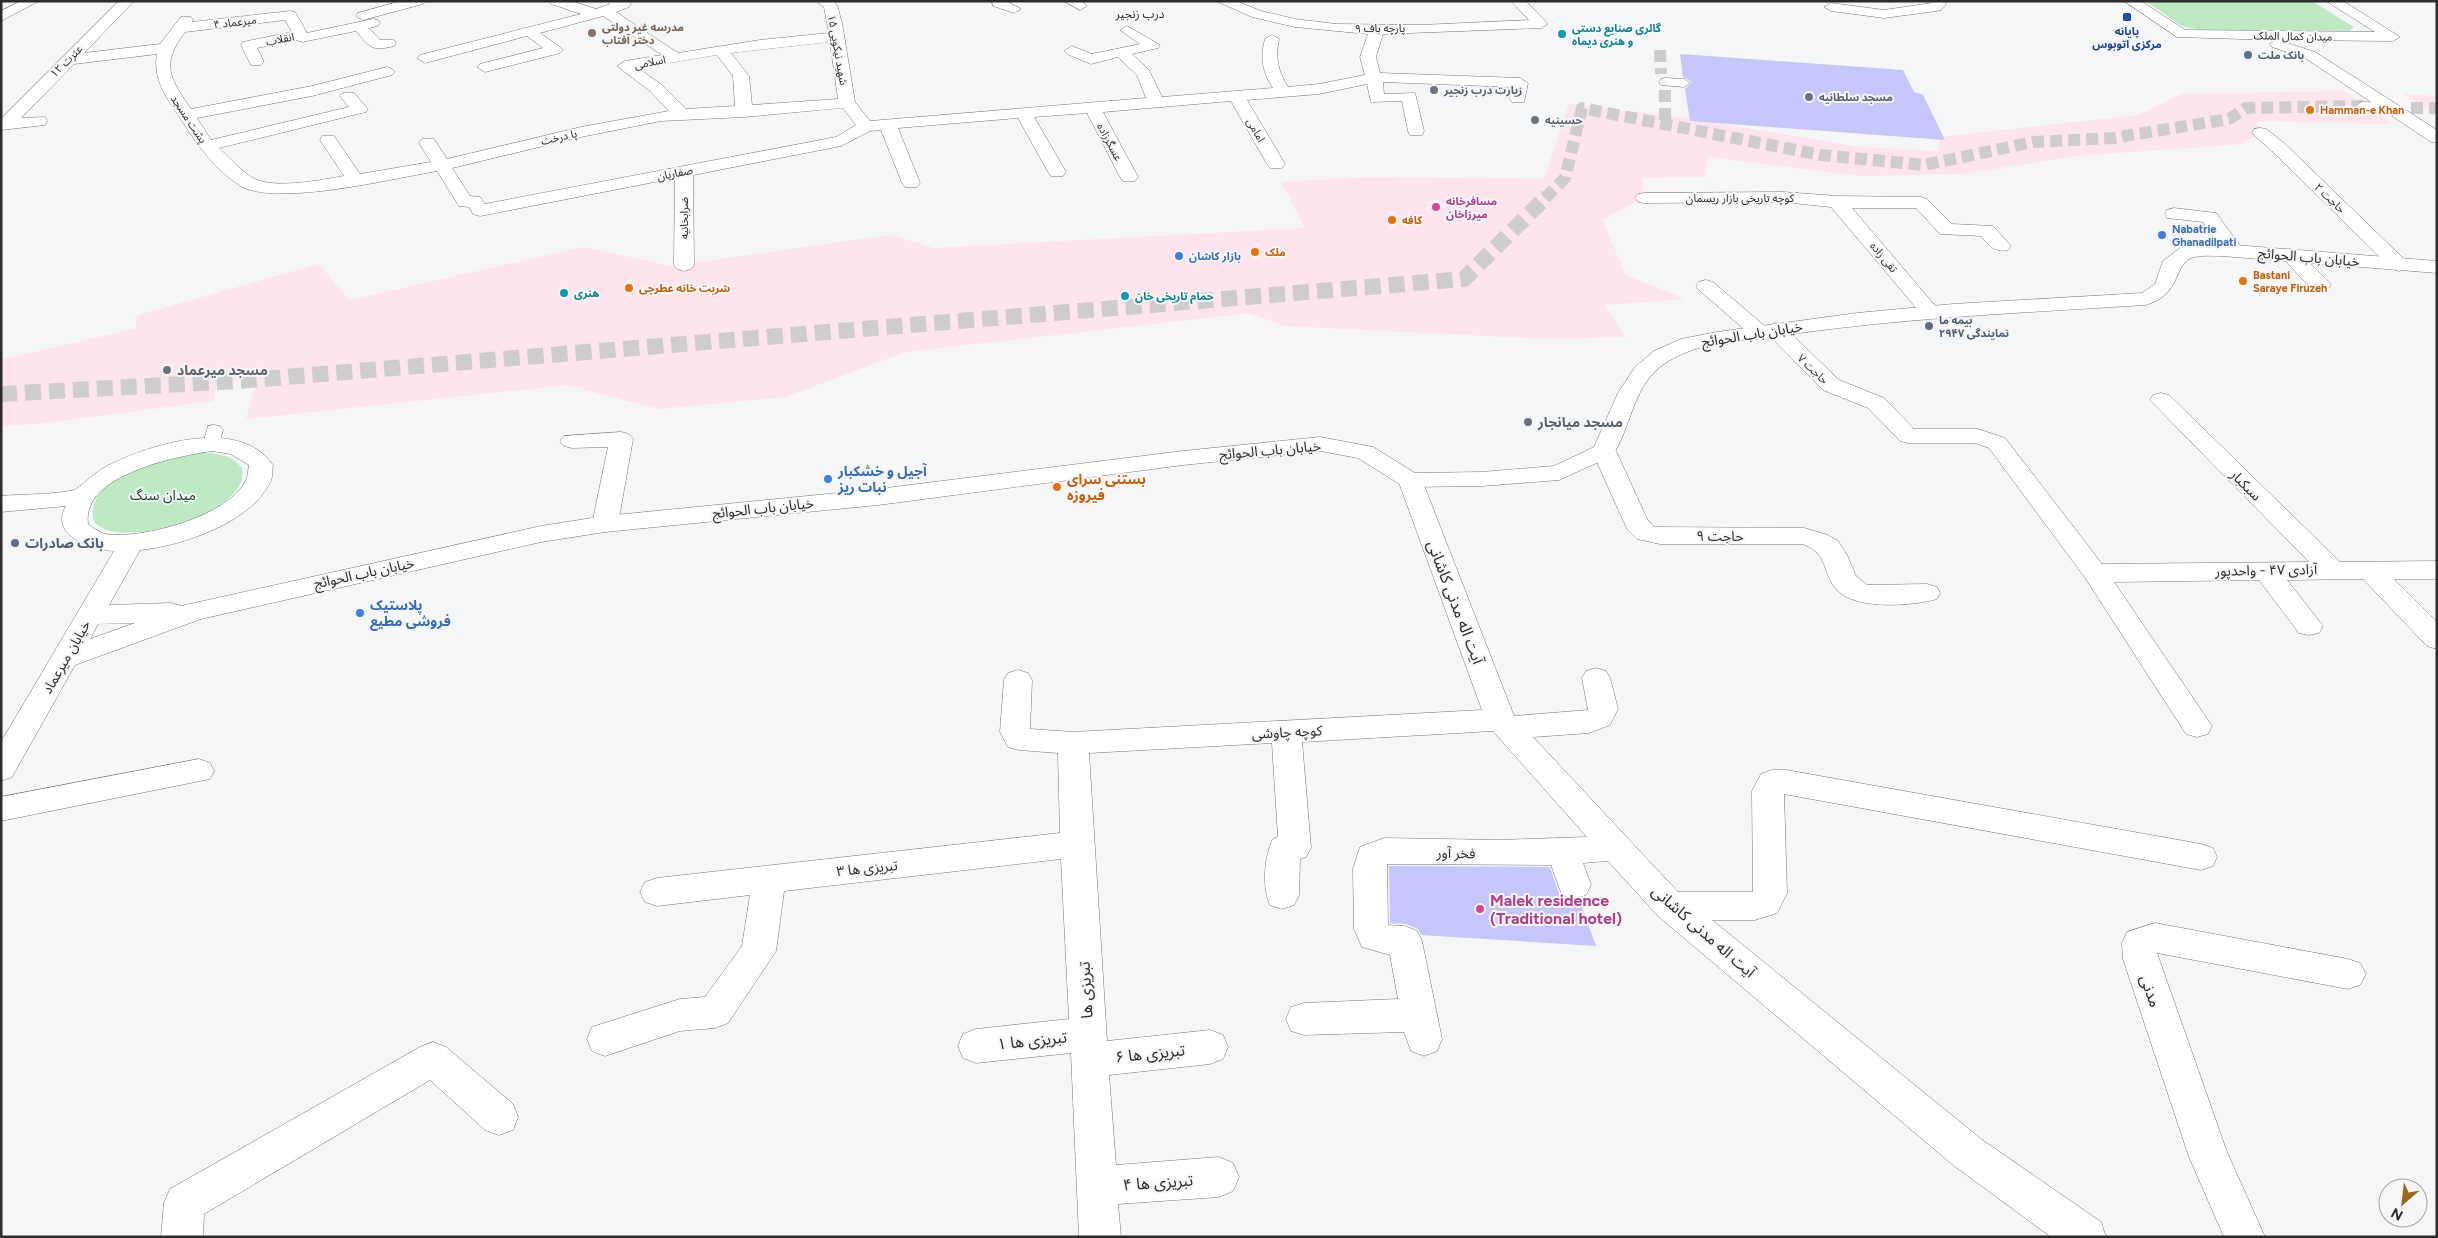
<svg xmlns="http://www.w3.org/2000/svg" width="2438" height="1238" font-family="Figtree,'Noto Sans Arabic',sans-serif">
  <rect width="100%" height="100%" fill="#f5f6f8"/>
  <!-- commercial -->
  <path fill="#fee4ec" d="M2344,91l48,33 -135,-3 3,12 -16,11 -169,12 -112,18 -102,2 -153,-19 -3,20 -63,1 2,20 -42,22 24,55 59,24 -80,6 20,32 -77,2 -264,-13 -34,-13 -345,39 -119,45 -128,12 -91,-24 -321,34 11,-40 -40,3 -3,19 -178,23 -35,2v-66l136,-32 -2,-12 184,-52 30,36 235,-53 87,19 219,-31 44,13 371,-20 -24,-46 89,-5 174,2 25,-75 117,14 174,29 79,4 1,-14 199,-22 42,-21z
    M2404,94l33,2v19l-15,-9z"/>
  <!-- green -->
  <path fill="#bdeac3" d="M2146,1h166l42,26 -5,4 -148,-1 -20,-4z
    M201,452c17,2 30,2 41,16 0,3 1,8 0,11 -11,38 -101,62 -135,51 -5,-1 -9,-5 -13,-8 -12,-47 75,-63 107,-70z"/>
  <!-- building -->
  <path fill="#c5c6fa" d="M1680,54l223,16 11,22 9,3 22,45 -255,-19 -5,-32 7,-7 -9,-5z
    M1389,866l161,1 10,29 13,5 6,-2 17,47 -175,-11 -3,-6 -12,-5 -16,-1z"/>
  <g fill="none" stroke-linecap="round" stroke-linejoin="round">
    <!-- pedestrian-tunnel-far1 -->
    <path stroke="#cdcdcf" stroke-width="12" stroke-dasharray="12 6" stroke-linecap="butt" d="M1660,50l1,24
      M1665,90v34
      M2411,108h26
      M1545,198l20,-20 17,-70 239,47 103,10 109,-23 80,-4 116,-19 17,-11 117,-2"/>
    <!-- pedestrian-tunnel -->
    <path stroke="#cdcdcf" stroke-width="16" stroke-dasharray="16 8" stroke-linecap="butt" d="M1,394l237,-13 1226,-102 83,-83"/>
    <defs>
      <path id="pedestrian" d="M1665,78l19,1 6,4 -6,4 -23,-2 -2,-3 2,-3z
        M2363,102l27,1 6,4 -6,4 -31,-2 -2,-3 2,-3z
        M214,425l6,1 3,4 -5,18h-12l-3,-4 5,-18z"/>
      <path id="minor" d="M119,1h15l-50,52 76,-9 21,-27h10l2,3 -1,2 98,-11 5,1 12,21 66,-14 5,1 2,3 -2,3 -9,2 11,12h14l2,3 -2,3c-23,6 -24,1 -38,-15l-54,11 -6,-2 -39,8 7,14 -3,3h-10l-10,-20 2,-3 49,-10 -7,-12 -100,12c-25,33 -15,46 6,77l121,-23 75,-19 5,2 3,3 -3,3 -80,21 -115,22 14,22 138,-33 -9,-11 2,-3h12l14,16 -2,3 -147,36c11,10 23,25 36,31 21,10 66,1 89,-3l-24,-36 2,-4h12l26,38 71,-12 -12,-19 3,-4h12l13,20 134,-32 88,-16 -19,-20 -33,-25 8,-5 37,-6 -59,-39 -63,17 20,14 3,3 -3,3 -75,19 -8,-5 3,-3 63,-16 -16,-12 -102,27 -8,-5 3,-3 161,-41 -30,-10 -2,-3h22l25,8 14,-5 -3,-3h22l2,3 -2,3 -13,5 62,41 82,-13 69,-7 -5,-26 -8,-6h18l3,4 5,18 13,79 15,19 276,-23 -9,-23 -19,-18 -27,7 -24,-10 -3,-3 8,-5 20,8 48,-10 -20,-14 7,-4 33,19 -2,3 -26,6 17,16 13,27 111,-9c-11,-17 -13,-30 -8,-49l7,-4 7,4c-4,19 -1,32 9,48l31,-3 46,-9 -5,-18 8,-23 -73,-7 -43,-10 -36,-16h20l25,10 34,8 41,5 85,1 108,-5 -18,-19h15l22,23 -7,4 -158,6 -7,23 4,16 140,5 8,5 -4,19h-12l-2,-3 2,-12 -129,-5 1,12 31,-1 9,38 -2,4h-12l-2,-4 -6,-30 -31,1 -4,-18 -48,10 -72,6 38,64 -3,4h-12l-3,-4 -36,-63 -128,11 35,65 -3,4h-12l-3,-4 -33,-64 -53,4 32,55 -3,4h-12l-3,-4 -30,-54 -120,10 22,55 -3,4h-12l-3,-4 -21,-53 -11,1 -29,15 -148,29 1,90 -3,4 -7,2 -7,-2 -3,-4 1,-87 -195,38 -7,-2 -4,-7 -10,-1 -22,-35c-42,7 -164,37 -198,14 -23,-15 -41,-39 -55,-61 -14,-22 -32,-42 -27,-70l-83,10 -53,54 24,-1 2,4 -2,4 -44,5v-11zM830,42l8,57 -86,6 -3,-29 -18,-23zM717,55l16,21 2,30 -49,3 -24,-24 -24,-17zM843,108l13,17 -20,12 -351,67 -5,-7 -10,-1 -18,-28 129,-31 80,-16 83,-4z
        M401,1h24l-2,3 -60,16 -7,-4 2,-3z
        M992,1h14l15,8 -7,4 -21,-7z
        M1064,1h18l5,5 -7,4z
        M1930,1h14l2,3 -5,6 -5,1 -52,7 -53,-7 -7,-4 7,-4 53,7 48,-7z
        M2260,128l6,1 18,14 122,118 3,4 -3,4 -7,2 -7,-2 -120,-118 -20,-18 2,-4z
        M1783,192l54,4 84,1 6,2 25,25 41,2 18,20 -3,4c-14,3 -19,-5 -27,-14l-41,-2 -24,-26h-64l85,100 3,4 -3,4 -7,2 -7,-2 -92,-109 -48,-5 -139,1 -6,-1 -3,-4 3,-4 6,-1z
        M2174,208l42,5 28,38 -3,4 -7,2 -7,-2 -24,-33 -36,-4 -2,-4 2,-4z
        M2291,249l7,2 30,30 3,4 -3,4c-18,5 -32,-18 -44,-30l-3,-4 3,-4z
        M1706,280l7,2 53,45 9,-4 7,2 57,55 45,18 30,31h64l27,9 97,126 207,-2 -159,-162 3,-5 8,-2 8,2 171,167 97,-1v18h-43l43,43v27l-10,-3 -64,-67 -76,1 36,46 -4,7 -10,2 -10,-2 -40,-53 -145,2 98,144 -4,8 -11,3 -11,-3 -100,-155 -97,-131 -14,-5h-67l-8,-2 -32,-33 -45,-18 -55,-56 -9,4 -7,-2 -53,-46 -3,-4 3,-4z
        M621,432l8,2 4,5 -15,85 -4,6 -9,2 -9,-2 -4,-6 16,-77 -36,1 -8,-2 -4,-5 4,-5z
        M1604,444l8,2 4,5 31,68 7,8 150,1 24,7 10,6 9,14 9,21 11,9 60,-1 10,3 3,6 -3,6c-24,7 -80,11 -99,-8 -17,-17 -8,-38 -36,-47h-142l-23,-5 -10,-10 -35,-78 4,-5z
        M1410,473l9,2 3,5 92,236 74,-6 -6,-32 4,-7 10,-3 10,3 4,7 8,31 -8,16 -21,8 -56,4 145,155h75l-1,-101 9,-17 11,-4h14l415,74 12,4 4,9 -4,9 -12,4 -417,-76 3,99 -10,20 -22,7h-43l269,219 120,83 5,15h-55l-98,-72 -295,-249 -50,-55 -25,2 8,22 -5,10 -12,4 -12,-4 -11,-30 -164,-1 1,61 17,1 12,5 5,10 20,98 -5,12 -13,5 -13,-5 -7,-19 -100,3 -13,-4 -5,-12 5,-12 13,-4 94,-4 -8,-44 -28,-8 -8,-18 -1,-60 7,-22 24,-9 115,2 88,-3 -94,-106 -191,11 9,106 -5,9 -6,2 -1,36 -5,10 -12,4 -12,-4c-8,-17 -6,-49 3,-66l5,-2 -6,-94 -183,10 18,288 103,-11 13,5 5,12 -5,12 -13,5 -101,11 7,90 103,-8 14,6 6,14 -6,14 -14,6 -101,7 3,33h-42l-8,-184 -95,10 -13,-5 -5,-12 5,-12 13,-5 93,-10 -8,-160 -277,32 -8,60 -48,72 -13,5 -35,3 -75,25 -13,-5 -5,-12 5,-12 88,-28 25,-2 37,-51 8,-51 -93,11 -12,-4 -5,-10 5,-10 12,-4 403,-45 -2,-80 -39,-3 -11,-3 -8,-15 4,-52 4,-7 10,-3 10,3 4,7 -2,49 43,3 409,-22 -84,-230 3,-5z
        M199,759l11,4 4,8 -4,8 -209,42v-24z
        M2155,923l193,36 12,4 6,11 -6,11 -12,4 -191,-36 70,199 38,85h-41l-35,-80 -66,-198 -1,-16 5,-11z
        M433,1042l13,5 67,57 5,13 -5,13 -14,5 -14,-5 -55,-50 -226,134 -1,23h-42l3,-34 6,-14 250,-142z"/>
      <path id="tertiary" d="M2222,244l215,17v12l-215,-17c-9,0 -19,-1 -27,1 -23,4 -11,38 -50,48 -125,8 -249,13 -373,32 -38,5 -80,5 -112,30 -28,22 -29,62 -48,89l-53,24 -77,6 -72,1 -9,-2 -43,-27 -38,-7 -137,14 -305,40 -273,27 -64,10 -340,77 -126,46 -63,112 -11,4v-39l113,-191c-23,-2 -65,-15 -48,-45l-65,6v-16c21,-2 53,-1 73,-6 4,-1 24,-20 33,-24 44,-22 132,-50 166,-1 -1,5 0,11 -2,15 -17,42 -90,66 -131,70l-31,55 62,-2 10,3 360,-80 64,-10 273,-27 305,-38 137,-14 53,10 42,26 67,-1 72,-6 40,-19 24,-54 17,-26 19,-16 27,-12 36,-7 140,-19 96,-9 189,-11 13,-9 8,-23 18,-14zM212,451l19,3 18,11c-1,5 -1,11 -3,15 -16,36 -105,60 -141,54 -6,-2 -12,-6 -17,-10 -7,-49 89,-68 124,-73zM135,623l-45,16 8,-15z"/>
      <path id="secondary" d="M21,1h18l-38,20v-10z
        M2124,1h17l44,29 190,2 -49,-31h17l57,36 -7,4 -115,-1 37,12 122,78v13l-6,-1 -126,-84 -33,-11 -2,-3 6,-4 -99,-3z"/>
    </defs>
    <!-- pedestrian casing -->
    <use href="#pedestrian" stroke="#757577" stroke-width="1"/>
    <!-- minor casing -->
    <use href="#minor" stroke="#757577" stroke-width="1"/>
    <!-- tertiary casing -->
    <use href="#tertiary" stroke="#757577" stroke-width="1"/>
    <!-- secondary casing -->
    <use href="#secondary" stroke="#757577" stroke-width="1"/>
    <!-- pedestrian -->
    <use href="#pedestrian" fill="#fff" fill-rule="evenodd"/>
    <!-- minor -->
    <use href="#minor" fill="#fff" fill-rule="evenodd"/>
    <!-- tertiary -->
    <use href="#tertiary" fill="#fff" fill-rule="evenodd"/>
    <!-- secondary -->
    <use href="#secondary" fill="#fff" fill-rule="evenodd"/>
  </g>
  <!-- markers -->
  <rect fill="#1a4fb4" stroke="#f5f6f8" stroke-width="2" x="2122" y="12" width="10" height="10" rx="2.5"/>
  <circle fill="#8d6e63" stroke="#f5f6f8" stroke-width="2" cx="592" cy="33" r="5"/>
  <g fill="#0f9aa8" stroke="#f5f6f8" stroke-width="2">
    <circle cx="1562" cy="34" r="5"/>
    <circle cx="564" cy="293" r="5"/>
    <circle cx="1125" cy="296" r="5"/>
  </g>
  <g fill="#5c6f8a" stroke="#f5f6f8" stroke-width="2">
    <circle cx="2248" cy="55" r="5"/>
    <circle cx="1929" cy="326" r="5"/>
    <circle cx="15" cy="543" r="5"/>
  </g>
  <g fill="#6b7280" stroke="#f5f6f8" stroke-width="2">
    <circle cx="1434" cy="90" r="5"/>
    <circle cx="1809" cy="97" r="5"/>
    <circle cx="1535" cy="120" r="5"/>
    <circle cx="167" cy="370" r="5"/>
    <circle cx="1528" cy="422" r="5"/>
  </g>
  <g fill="#e8710a" stroke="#f5f6f8" stroke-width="2">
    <circle cx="2310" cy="110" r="5"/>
    <circle cx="1392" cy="220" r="5"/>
    <circle cx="1255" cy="252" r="5"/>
    <circle cx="2243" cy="281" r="5"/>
    <circle cx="629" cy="288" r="5"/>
    <circle cx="1057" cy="487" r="5"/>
  </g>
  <g fill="#d1479c" stroke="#f5f6f8" stroke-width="2">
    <circle cx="1436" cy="207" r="5"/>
    <circle cx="1480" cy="909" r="5"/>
  </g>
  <g fill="#3f7fe0" stroke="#f5f6f8" stroke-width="2">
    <circle cx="2162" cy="235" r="5"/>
    <circle cx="1179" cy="256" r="5"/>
    <circle cx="828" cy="479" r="5"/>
    <circle cx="360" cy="613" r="5"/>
  </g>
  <g text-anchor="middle" stroke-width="4" stroke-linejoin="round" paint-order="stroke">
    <!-- far-street labels -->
    <g font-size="11" fill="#2b2b2c" stroke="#f5f6f8">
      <text transform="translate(235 22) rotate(-7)" y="4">میرعماد ۴</text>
      <text x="1380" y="32">پارچه باف ۹</text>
      <text transform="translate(2293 36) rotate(1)" y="4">میدان کمال الملک</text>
      <text transform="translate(280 39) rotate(-11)" y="4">انقلاب</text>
      <text transform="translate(838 50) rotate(80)" y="4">شهید نیکویی ۱۵</text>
      <text transform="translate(66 61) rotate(-45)" y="4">عترت ۱۲</text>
      <text transform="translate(650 62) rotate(-11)" y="4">اسلامی</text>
      <text transform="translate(189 119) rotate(56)" y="4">پشت مسجد</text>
      <text transform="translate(1256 130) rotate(60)" y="4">امامی</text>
      <text transform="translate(559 137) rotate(-13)" y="4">پا درخت</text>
      <text transform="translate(1110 142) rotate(62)" y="4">عسگرزاده</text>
      <text transform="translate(675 173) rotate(-11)" y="4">صفاریان</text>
      <text x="1740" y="202">کوچه تاریخی بازار ريسمان</text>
      <text transform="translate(2330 198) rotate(44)" y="4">حاجت ۲</text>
      <text transform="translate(684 218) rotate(-90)" y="4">ضرابخانیه</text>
      <text transform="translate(1884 257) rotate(50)" y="4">تقی زاده</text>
      <text transform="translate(1813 369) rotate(44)" y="4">حاجت ۷</text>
    </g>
    <!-- far-education labels -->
    <g font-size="11" font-weight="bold" fill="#785e54" stroke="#f5f6f8" text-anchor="start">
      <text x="602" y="31">مدرسه غیر دولتی<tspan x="602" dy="13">دختر آفتاب</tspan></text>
    </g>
    <!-- far-culture labels -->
    <g font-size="11" font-weight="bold" fill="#0d838f" stroke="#f5f6f8" text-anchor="start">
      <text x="1572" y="32">گالری صنایع دستی<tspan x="1572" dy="13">و هنری دیماه</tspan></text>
      <text x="574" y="297">هنری</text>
      <text x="1135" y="300">حمام تاریخی خان</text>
    </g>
    <!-- far-transit labels -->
    <g font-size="11" font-weight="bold" fill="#164399" stroke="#f5f6f8">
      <text x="2127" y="35">پایانه<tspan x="2127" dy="13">مرکزی اتوبوس</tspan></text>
    </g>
    <!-- far-service labels -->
    <g font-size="11" font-weight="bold" fill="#4e5e75" stroke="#f5f6f8" text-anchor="start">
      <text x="2258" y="59">بانک ملت</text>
      <text x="1939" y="324">بیمه ما<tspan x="1939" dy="13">نمایندگی ۲۹۴۷</tspan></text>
    </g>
    <!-- far-worship labels -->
    <g font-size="11" font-weight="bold" fill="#5b616d" stroke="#f5f6f8" text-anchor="start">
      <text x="1444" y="94">زیارت درب زنجیر</text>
      <text x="1819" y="101">مسجد سلطانیه</text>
      <text x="1545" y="124">حسینیه</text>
    </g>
    <!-- far-food labels -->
    <g font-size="11" font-weight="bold" fill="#c56008" stroke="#f5f6f8" text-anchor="start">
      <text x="2320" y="114">Hamman-e Khan</text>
      <text x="1402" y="224">کافه</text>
      <text x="1265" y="256">ملک</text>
      <text x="2253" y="279">Bastani<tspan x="2253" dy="13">Saraye Firuzeh</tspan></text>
      <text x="639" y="292">شربت خانه عطرچی</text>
    </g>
    <!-- far-hotel labels -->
    <g font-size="11" font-weight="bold" fill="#b23c85" stroke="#f5f6f8" text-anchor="start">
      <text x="1446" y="205">مسافرخانه<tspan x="1446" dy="13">میرزاخان</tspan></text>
    </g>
    <!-- far-shop labels -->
    <g font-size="11" font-weight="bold" fill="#366cbe" stroke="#f5f6f8" text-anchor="start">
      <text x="2172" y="233">Nabatrie<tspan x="2172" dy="13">Ghanadilpati</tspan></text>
      <text x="1189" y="260">بازار کاشان</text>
    </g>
    <!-- far-neighbourhood labels -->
    <g font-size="12" fill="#2b2b2c" stroke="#f5f6f8">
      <text x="1140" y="18">درب زنجیر</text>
    </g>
    <!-- street labels -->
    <g font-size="14" fill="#2b2b2c" stroke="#f5f6f8">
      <text transform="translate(2309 257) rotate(5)" y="5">خیابان باب الحوائج</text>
      <text transform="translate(1752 334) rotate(-9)" y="5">خیابان باب الحوائج</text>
      <text transform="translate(1270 450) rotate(-5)" y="5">خیابان باب الحوائج</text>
      <text transform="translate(2246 485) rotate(45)" y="5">سبکبار</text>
      <text transform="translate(763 508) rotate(-6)" y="5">خیابان باب الحوائج</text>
      <text x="1720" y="541">حاجت ۹</text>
      <text transform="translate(2266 570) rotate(-1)" y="5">آزادی ۴۷ - واحدپور</text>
      <text transform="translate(364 573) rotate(-12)" y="5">خیابان باب الحوائج</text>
      <text transform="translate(66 657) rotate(-60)" y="5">خیابان میرعماد</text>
      <text transform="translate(1287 732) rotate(-3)" y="5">کوچه چاوشی</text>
      <text transform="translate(1456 853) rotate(1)" y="5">فخر آور</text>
      <text transform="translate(867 868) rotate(-6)" y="5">تبریزی ها ۳</text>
    </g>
    <!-- worship labels -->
    <g font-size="14" font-weight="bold" fill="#5b616d" stroke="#f5f6f8" text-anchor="start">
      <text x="177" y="375">مسجد میرعماد</text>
      <text x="1538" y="427">مسجد میانجار</text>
    </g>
    <!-- shop labels -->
    <g font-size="14" font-weight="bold" fill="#366cbe" stroke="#f5f6f8" text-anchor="start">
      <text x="838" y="476">آجیل و خشکبار<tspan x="838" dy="16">نبات ریز</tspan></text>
      <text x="370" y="610">پلاستیک<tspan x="370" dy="16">فروشی مطیع</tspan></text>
    </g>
    <!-- food labels -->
    <g font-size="14" font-weight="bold" fill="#c56008" stroke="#f5f6f8" text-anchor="start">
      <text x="1067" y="484">بستنی سرای<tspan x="1067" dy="16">فیروزه</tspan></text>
    </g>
    <!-- park labels -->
    <g font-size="14" fill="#143d1d" stroke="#f5f6f8">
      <text x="163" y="500">میدان سنگ</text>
    </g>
    <!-- service labels -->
    <g font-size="14" font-weight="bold" fill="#4e5e75" stroke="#f5f6f8" text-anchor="start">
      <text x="25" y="548">بانک صادرات</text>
    </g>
    <!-- near-street labels -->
    <g font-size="16" fill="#2b2b2c" stroke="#f5f6f8">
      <text transform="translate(1456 602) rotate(69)" y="6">آیت اله مدنی کاشانی</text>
      <text transform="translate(1704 931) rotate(41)" y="6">آیت اله مدنی کاشانی</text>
      <text transform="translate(1085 990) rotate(-93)" y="6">تبریزی ها</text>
      <text transform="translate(2151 991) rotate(71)" y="6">مدنی</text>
      <text transform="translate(1032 1040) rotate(-6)" y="6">تبریزی ها ۱</text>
      <text transform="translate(1150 1053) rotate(-6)" y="6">تبریزی ها ۶</text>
      <text transform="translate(1158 1182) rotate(-4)" y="6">تبریزی ها ۴</text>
    </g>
    <!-- near-hotel labels -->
    <g font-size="16" font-weight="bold" fill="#b23c85" stroke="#f5f6f8" text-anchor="start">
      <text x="1490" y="906">Malek residence<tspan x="1490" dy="18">(Traditional hotel)</tspan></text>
    </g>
  </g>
  <!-- border -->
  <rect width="2438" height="1238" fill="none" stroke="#2b2b2c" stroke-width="5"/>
  <!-- north arrow -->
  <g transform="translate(2403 1203) rotate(208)"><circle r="24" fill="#f5f6f8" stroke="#a4a5a6"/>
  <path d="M0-4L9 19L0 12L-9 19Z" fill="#976918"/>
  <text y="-8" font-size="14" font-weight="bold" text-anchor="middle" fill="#2b2b2c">N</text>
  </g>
</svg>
